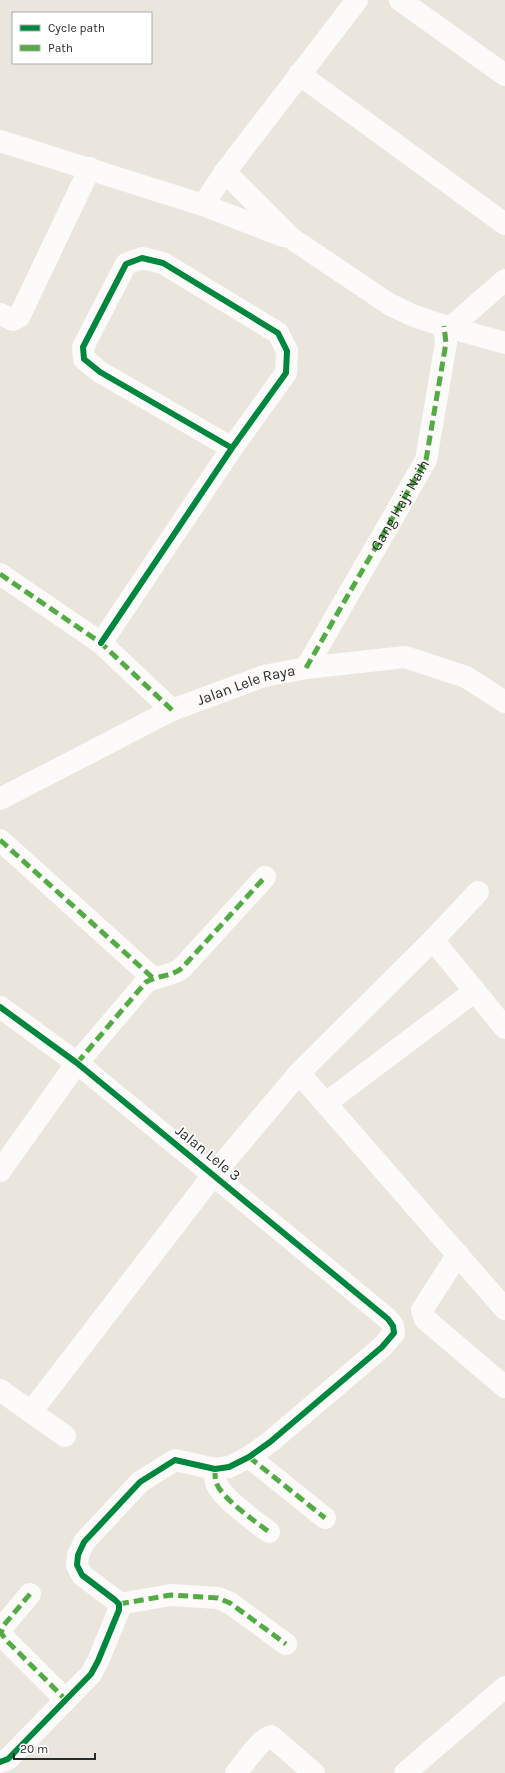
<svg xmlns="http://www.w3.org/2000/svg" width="505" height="1773" font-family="Karla,sans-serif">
  <rect width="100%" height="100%" fill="#eae6de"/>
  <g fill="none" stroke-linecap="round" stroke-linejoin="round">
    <!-- street -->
    <g stroke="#fcfbfa" stroke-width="22">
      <path d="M400,0l105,75"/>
      <path d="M299,74l206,150"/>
      <path d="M0,141l203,64 80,31"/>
      <path d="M225,172l66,66 98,66 25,12 30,10 61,17"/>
      <path d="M203,205l22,-33 132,-172"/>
      <path d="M0,314l13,6 6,-3 71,-149"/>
      <path d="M450,328l55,-48"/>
      <path d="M0,574l101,69 71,67"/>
      <path d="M101,643l131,-195 54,-75 1,-22 -9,-18 -115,-70 -21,-5 -16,6 -43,83 1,12 16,13 132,76"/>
      <path id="s1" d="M306,668l120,-208 20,-117 -2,-17"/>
      <path d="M0,840l153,138"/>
      <path d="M433,940l72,88"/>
      <path d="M0,1007l77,56 311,256 5,7 1,7 -12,14 -112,95 -21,15 -20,10 -14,2 -40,-9 -35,22 -56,60 -6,13 -1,10 5,10 33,25 4,4v6l-21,51 -7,13 -83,85 -8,3"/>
      <path d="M299,1073l206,236"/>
      <path d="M326,1103l149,-112"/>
      <path d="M0,1171l77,-108 69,-81c12,-7 25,-5 36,-14l83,-91"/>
      <path d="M458,1254l-36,56 3,9 80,68"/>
      <path d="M0,1390l65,46"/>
      <path d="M31,1412l183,-238 85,-101 134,-133 45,-48"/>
      <path d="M249,1457l76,61"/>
      <path d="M215,1469c0,5 0,9 1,13 4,15 40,40 53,50"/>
      <path d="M30,1594l-26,31 -3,8 5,7 60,60"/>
      <path d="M119,1604l52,-9 47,3 12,5 56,41"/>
      <path d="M236,1773c8,-9 24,-34 35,-37l43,37"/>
      <path d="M405,1773l100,-86"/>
    </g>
    <!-- secondary -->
    <path stroke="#fcfbfa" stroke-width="22" id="s2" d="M0,799l172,-89 92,-34 42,-8 99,-11 61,20 39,25"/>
    <!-- quiet -->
    <path stroke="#53ab44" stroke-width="5" stroke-dasharray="10 5" stroke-linecap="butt" d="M0,574l101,69 71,67
      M306,668l120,-208 20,-117 -2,-17
      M0,840l153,138
      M77,1063l69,-81c12,-7 25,-5 36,-14l83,-91
      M249,1457l76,61
      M215,1469c0,5 0,9 1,13 4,15 40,40 53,50
      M30,1594l-26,31 -3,8 5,7 60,60
      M119,1604l52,-9 47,3 12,5 56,41"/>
    <defs>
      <path id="cycleway" d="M101,643l131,-195 54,-75 1,-22 -9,-18 -115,-70 -21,-5 -16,6 -43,83 1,12 16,13 132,76
        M0,1007l77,56 311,256 5,7 1,7 -12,14 -112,95 -21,15 -20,10 -14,2 -40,-9 -35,22 -56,60 -6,13 -1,10 5,10 33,25 4,4v6l-21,51 -7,13 -83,85 -8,3"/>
    </defs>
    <!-- cycleway casing -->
    <use href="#cycleway" stroke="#fff" stroke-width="8"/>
    <!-- cycleway -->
    <use href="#cycleway" stroke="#00873e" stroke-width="6"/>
  </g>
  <g text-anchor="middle" stroke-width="3.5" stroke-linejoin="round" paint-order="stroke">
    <!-- street labels -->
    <g font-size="15" fill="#2a2a2a" stroke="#fff">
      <text dy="5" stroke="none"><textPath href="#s1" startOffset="188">Gang Haji Naih</textPath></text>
      <text dy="5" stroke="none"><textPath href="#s2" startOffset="272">Jalan Lele Raya</textPath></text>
      <text transform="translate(208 1153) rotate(39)" y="5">Jalan Lele 3</text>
    </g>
  </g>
  <!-- legend -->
  <rect x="12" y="12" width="140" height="52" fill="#ffffff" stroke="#aaaaaa"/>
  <rect x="20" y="25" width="20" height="6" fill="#00873e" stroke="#aaaaaa"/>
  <text x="48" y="32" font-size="12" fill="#2a2a2a">Cycle path</text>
  <rect x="20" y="45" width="20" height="6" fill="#53ab44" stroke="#aaaaaa"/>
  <text x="48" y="52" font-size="12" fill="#2a2a2a">Path</text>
  <!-- scale -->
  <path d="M14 1753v6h81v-6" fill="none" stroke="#2a2a2a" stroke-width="2"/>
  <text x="20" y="1753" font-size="12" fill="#2a2a2a" stroke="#ffffff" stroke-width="3" paint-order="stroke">20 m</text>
</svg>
